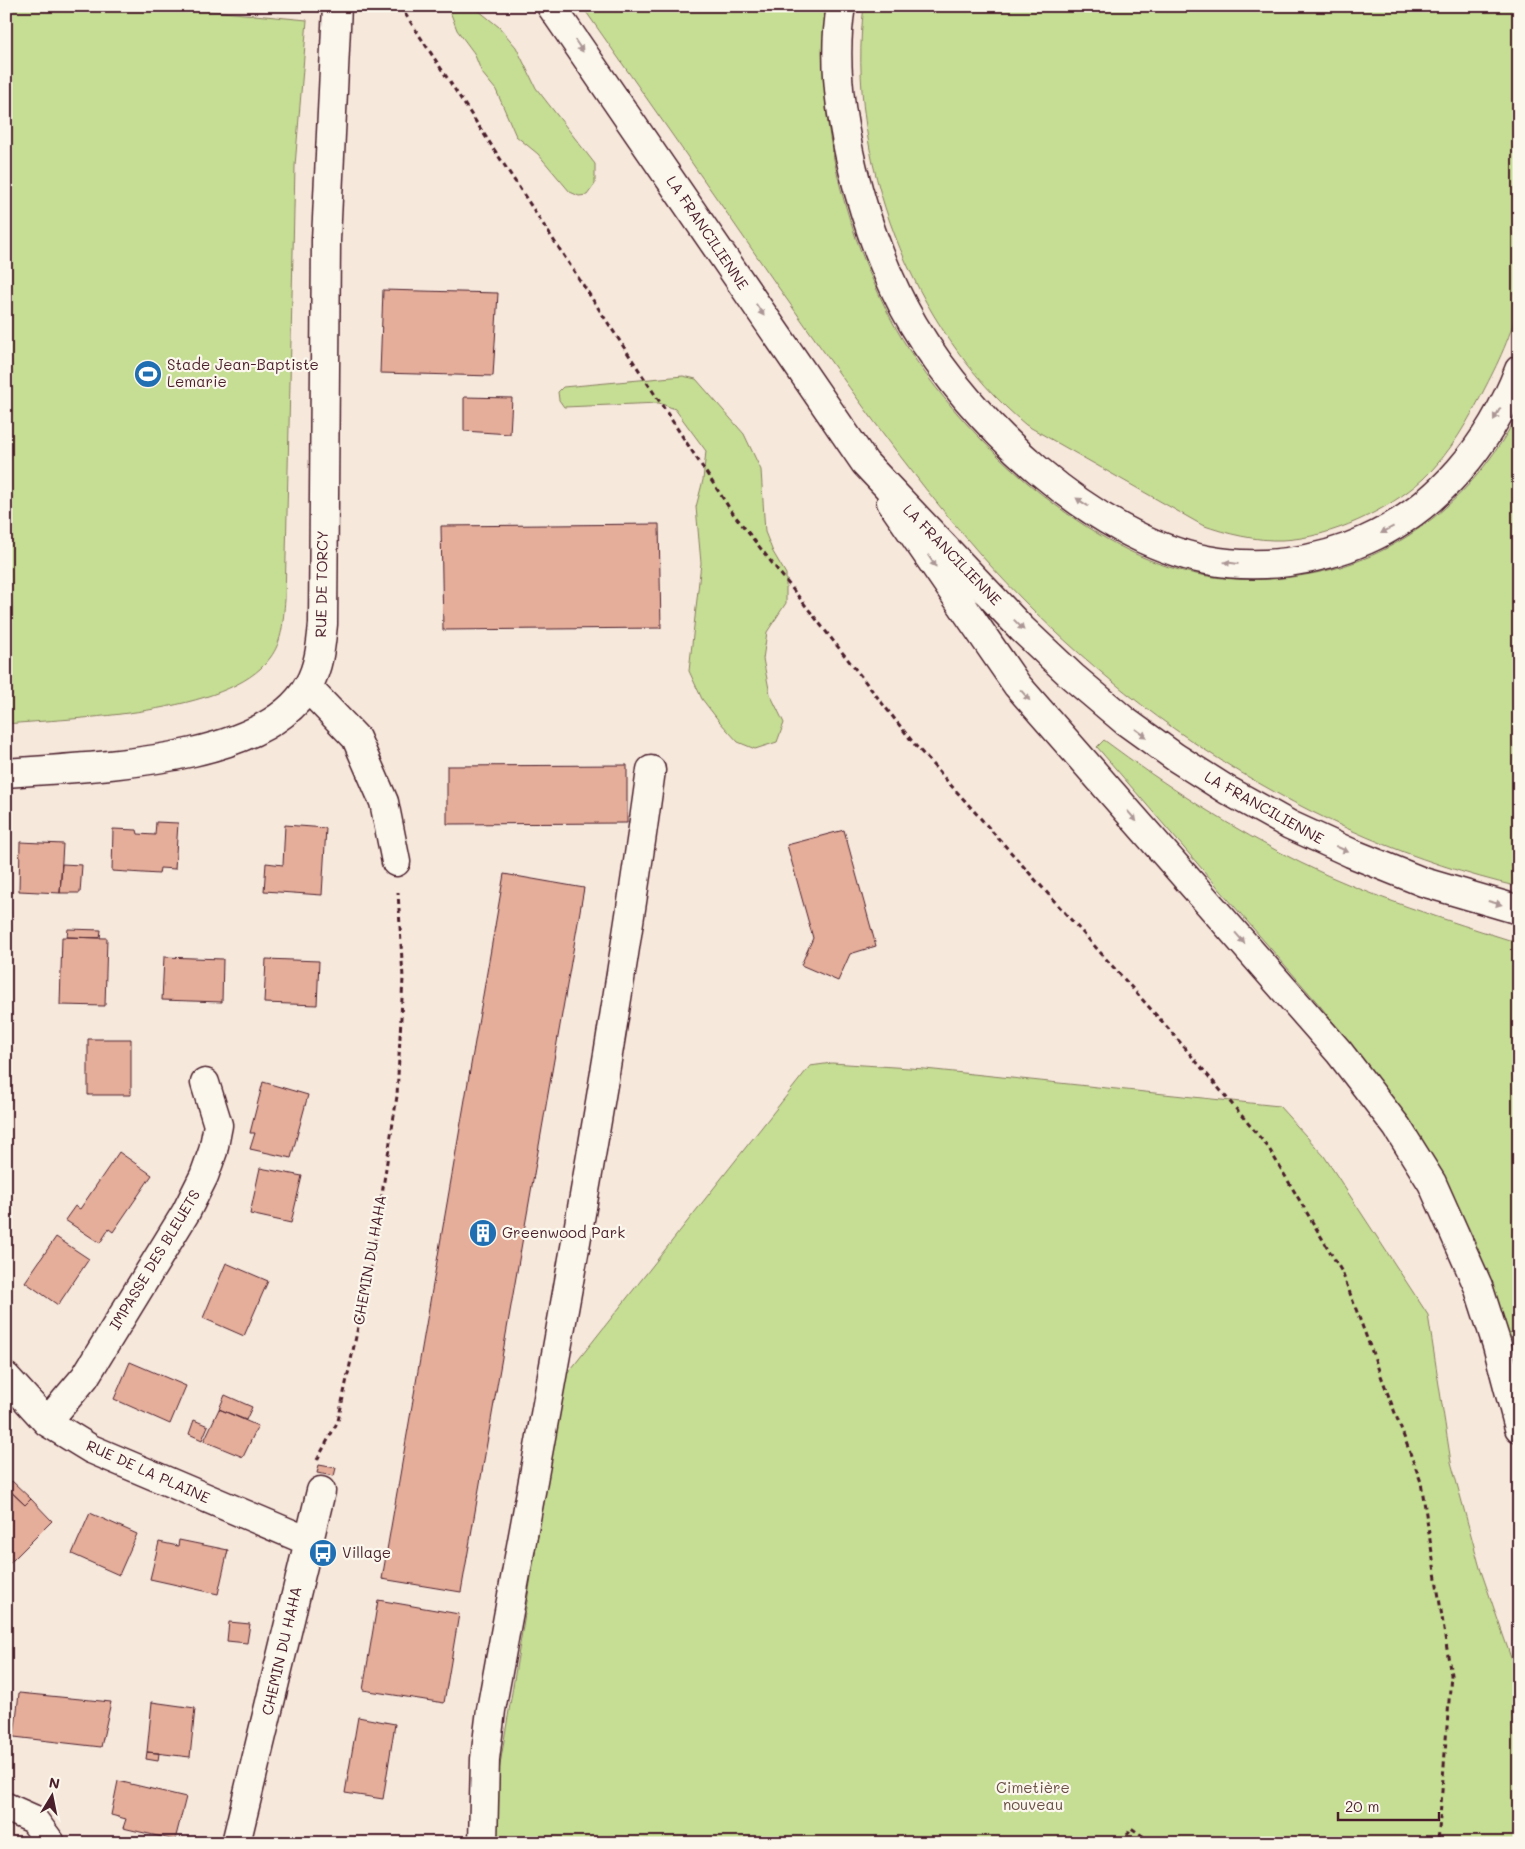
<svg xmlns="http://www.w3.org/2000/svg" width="1525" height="1849" font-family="Mali,sans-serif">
  <rect width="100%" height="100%" fill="#f7e8dc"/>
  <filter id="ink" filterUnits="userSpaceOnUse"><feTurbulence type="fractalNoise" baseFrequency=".02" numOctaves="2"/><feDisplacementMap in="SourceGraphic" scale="10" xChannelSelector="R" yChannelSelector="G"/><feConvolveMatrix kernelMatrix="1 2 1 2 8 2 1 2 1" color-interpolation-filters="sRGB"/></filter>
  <g filter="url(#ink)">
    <!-- green -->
    <path fill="#c5de94" stroke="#887e60" d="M6,6h191l5,4 105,10 -12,146 -10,434c-2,20 -2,41 -15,58 -41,57 -197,60 -264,66z
      M448,6h25l26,21 17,20 20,41 59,76v20l-8,11 -8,1 -9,-4 -32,-38 -22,-18 -20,-46 -14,-17 -8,-20 -17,-23z
      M582,6h244c-11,107 14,210 61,305 48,99 176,223 282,256 51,16 104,16 156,4 86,-20 154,-82 194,-159v475c-210,-49 -397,-173 -539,-333 -75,-85 -139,-178 -204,-270 -64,-93 -129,-185 -194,-278z
      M864,6h655c0,66 0,131 0,197 0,31 3,63 0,94 -3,28 -20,64 -33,89 -16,32 -36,68 -63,93 -34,31 -93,59 -140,61 -27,1 -56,-6 -81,-15l-176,-100c-115,-96 -181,-271 -162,-419z
      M683,376l13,3 48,55 17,36 4,62 8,20 13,22v29l-19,29 -4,27 7,35 14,29 -7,19 -22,7 -17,-7 -19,-21 -17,-22 -13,-28 12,-108 -5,-56 7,-27 3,-29 -31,-42 -16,-6 -95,4 -5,-7 -1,-8 5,-5z
      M1104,740c62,46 128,89 197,123 69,34 145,57 218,80v435l-93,-229 -26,-42 -79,-100 -224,-260z
      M832,1063l93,6 354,37 45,50 104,159 23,147 29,106 39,113v162h-1024l2,-60 67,-405 246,-312z"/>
    <!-- building -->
    <path fill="#e5ae9b" stroke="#4a1f2b" d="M383,290l115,3 -5,83 -113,-3z
      M464,397l48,1 -2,36 -46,-3z
      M659,524l2,104 -218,2 -2,-104z
      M627,765v58l-180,1v-58z
      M156,822l22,1 -3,46 -15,-1 -1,6 -47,-3 1,-42 24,1 1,4 17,1z
      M285,825l41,3 -4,67 -58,-4 2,-28 17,2z
      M844,830l32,116 -26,8 -12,27 -37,-16 12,-27 -26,-93z
      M20,842l43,2 -3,49 -41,-2z
      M62,864l20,1 -2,28h-20z
      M504,874l80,14 -123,704 -79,-13z
      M68,929l33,1 -1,8 -33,-1z
      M62,937l45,1 -2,68 -45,-1z
      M164,957l59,2 -1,43 -60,-2z
      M266,959l53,2 -2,44 -53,-2z
      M88,1039h43v56h-43z
      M263,1082l45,13 -17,63 -41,-9 5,-16h-5z
      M119,1152l33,23 -39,57 -4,-3 -9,14 -35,-23 10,-14 5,3z
      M260,1168l42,8 -11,47 -41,-9z
      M56,1237l33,22 -31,46 -33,-23z
      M226,1263l42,18 -24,55 -41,-18z
      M130,1362l56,24 -16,38 -56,-25z
      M225,1395l27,12 -6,13 -27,-11z
      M219,1409l39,17 -15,31 -39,-16z
      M194,1420l14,6 -6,14 -13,-6z
      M319,1465l17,3 -2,8 -17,-3z
      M12,1481l19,18 -6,6 -19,-18z
      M6,1487l19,18 6,-6 21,22 -43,43 -3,-3z
      M90,1513l47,21 -18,41 -47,-21z
      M179,1540l49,10 -10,44 -68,-15 9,-37 19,4z
      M378,1600l81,14 -15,89 -81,-13z
      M229,1622l21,2 -3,19 -20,-2z
      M19,1693l92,9 -10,45 -87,-10z
      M152,1702l43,6 -5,49 -43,-5z
      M358,1717l37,7 -12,75 -38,-6z
      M147,1752l12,1 -1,8 -12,-2z
      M118,1781l68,16 -11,43 -52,-12 3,-9 -15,-4z"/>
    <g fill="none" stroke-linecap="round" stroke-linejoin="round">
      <defs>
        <path id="minor" d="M307,687l49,51 28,64 12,60
          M6,773c82,-7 257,-8 302,-87 11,-19 13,-41 15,-62l3,-384 11,-234
          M6,1377l41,45 44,27 217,92
          M47,1422l38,-45 101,-165 18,-36 9,-25 5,-26 -13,-42
          M6,1807l27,12 18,24
          M236,1843l85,-352
          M483,1843l2,-84 6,-49c57,-313 117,-625 160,-940"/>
        <path id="major" d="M891,502l126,183 322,367 58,75 35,56 46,103 19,59 22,83"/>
        <path id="highway" d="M551,6l314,457 157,166 51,48 52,44 50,36 52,33 63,35 61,28 72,29 96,28
          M841,6c-16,94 24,236 72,318 58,98 179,214 294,236 52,10 111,2 159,-20 72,-32 125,-97 153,-170"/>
      </defs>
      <!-- minor casing -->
      <use href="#minor" stroke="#4a1f2b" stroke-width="31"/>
      <!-- major casing -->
      <use href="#major" stroke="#4a1f2b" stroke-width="31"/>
      <!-- highway casing -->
      <use href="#highway" stroke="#4a1f2b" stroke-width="31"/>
      <!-- path -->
      <path stroke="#4a1f2b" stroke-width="3" stroke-dasharray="5 4" stroke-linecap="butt" d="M400,6l332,506 183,233 259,290 94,112 74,125 79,210 30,193 -13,168
        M317,1460l21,-39 33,-155 26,-170 6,-118 -5,-86
        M1123,1843l8,-15 22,15"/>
      <!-- minor -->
      <use href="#minor" stroke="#fbf7ec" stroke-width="28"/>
      <!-- major -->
      <use href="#major" stroke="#fbf7ec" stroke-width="28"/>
      <!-- highway -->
      <use href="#highway" stroke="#fbf7ec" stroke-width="28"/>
    </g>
    <!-- one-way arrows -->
    <defs><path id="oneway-solid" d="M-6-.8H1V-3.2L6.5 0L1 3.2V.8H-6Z" transform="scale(1.25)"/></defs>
    <g fill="#ab9695">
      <use href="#oneway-solid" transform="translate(579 46) rotate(56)"/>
      <use href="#oneway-solid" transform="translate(760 310) rotate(56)"/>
      <use href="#oneway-solid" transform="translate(1497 414) rotate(119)"/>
      <use href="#oneway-solid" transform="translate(1082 502) rotate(-146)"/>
      <use href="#oneway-solid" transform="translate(1387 530) rotate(151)"/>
      <use href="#oneway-solid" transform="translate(932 561) rotate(56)"/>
      <use href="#oneway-solid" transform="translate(1231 563) rotate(-173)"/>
      <use href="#oneway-solid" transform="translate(1019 625) rotate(46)"/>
      <use href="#oneway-solid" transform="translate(1025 695) rotate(49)"/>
      <use href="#oneway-solid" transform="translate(1141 733) rotate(36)"/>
      <use href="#oneway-solid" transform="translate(1132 816) rotate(49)"/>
      <use href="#oneway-solid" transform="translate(1342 849) rotate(25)"/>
      <use href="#oneway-solid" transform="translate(1495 903) rotate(15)"/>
      <use href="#oneway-solid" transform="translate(1240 938) rotate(49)"/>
    </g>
  </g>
  <!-- icons -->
  <defs>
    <symbol id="stadium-disc" viewBox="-11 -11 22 22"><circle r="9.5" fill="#1f6fb2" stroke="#fbf7ec"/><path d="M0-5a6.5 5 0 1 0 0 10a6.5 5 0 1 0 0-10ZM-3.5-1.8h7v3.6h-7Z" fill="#fff"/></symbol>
    <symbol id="building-disc" viewBox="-11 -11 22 22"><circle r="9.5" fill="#1f6fb2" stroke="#fbf7ec"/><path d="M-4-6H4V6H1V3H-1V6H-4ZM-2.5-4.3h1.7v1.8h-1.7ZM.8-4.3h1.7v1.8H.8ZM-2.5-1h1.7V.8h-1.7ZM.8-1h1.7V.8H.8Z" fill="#fff"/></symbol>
    <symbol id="bus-disc" viewBox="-11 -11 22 22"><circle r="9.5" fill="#1f6fb2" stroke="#fbf7ec"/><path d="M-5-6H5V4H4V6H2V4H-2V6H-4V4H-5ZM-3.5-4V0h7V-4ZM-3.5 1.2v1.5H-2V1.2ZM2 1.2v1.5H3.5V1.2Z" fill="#fff"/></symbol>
  </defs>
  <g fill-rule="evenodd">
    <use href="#stadium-disc" x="132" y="358" width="32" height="32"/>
    <use href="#building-disc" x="467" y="1217" width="32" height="32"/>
    <use href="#bus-disc" x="307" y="1537" width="32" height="32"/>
  </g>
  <g text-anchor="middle" stroke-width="4.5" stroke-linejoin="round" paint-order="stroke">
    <!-- street labels -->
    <g font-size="15" fill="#4a1f2b" stroke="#fbf7ec">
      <text transform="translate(707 233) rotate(56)" y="5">LA FRANCILIENNE</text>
      <text transform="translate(952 555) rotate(46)" y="5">LA FRANCILIENNE</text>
      <text transform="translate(322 584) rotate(-89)" y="5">RUE DE TORCY</text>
      <text transform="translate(1264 808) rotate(29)" y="5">LA FRANCILIENNE</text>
      <text transform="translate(155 1260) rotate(-59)" y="5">IMPASSE DES BLEUETS</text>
      <text transform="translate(370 1260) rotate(-80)" y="5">CHEMIN DU HAHA</text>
      <text transform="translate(148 1472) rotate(24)" y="5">RUE DE LA PLAINE</text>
      <text transform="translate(282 1651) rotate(-77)" y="5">CHEMIN DU HAHA</text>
    </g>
    <!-- poi labels -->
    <g font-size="15" fill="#4a1f2b" stroke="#fbf7ec" text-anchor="start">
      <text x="167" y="370">Stade Jean-Baptiste<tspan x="167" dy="17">Lemarie</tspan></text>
      <text x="502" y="1238">Greenwood Park</text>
      <text x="342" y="1558">Village</text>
    </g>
    <!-- park labels -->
    <g font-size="15" fill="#694f45" stroke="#fbf7ec">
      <text x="1033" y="1793">Cimetière<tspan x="1033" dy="17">nouveau</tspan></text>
    </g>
  </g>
  <!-- margin -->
  <rect width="1525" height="1849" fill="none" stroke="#fbf7ec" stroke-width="25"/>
  <rect x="12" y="12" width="1500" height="1824" fill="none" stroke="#4a1f2b" stroke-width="2" filter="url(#ink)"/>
  <!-- north arrow -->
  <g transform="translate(52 1796) rotate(10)" stroke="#fbf7ec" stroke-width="4" paint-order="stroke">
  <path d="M0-4L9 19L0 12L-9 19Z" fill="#4a1f2b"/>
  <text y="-8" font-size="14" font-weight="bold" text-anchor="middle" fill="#4a1f2b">N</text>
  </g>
  <!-- scale -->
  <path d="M1338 1812v8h101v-8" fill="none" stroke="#4a1f2b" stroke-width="2.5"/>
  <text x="1345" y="1812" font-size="15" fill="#4a1f2b" stroke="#fbf7ec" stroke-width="4" paint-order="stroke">20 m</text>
</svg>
